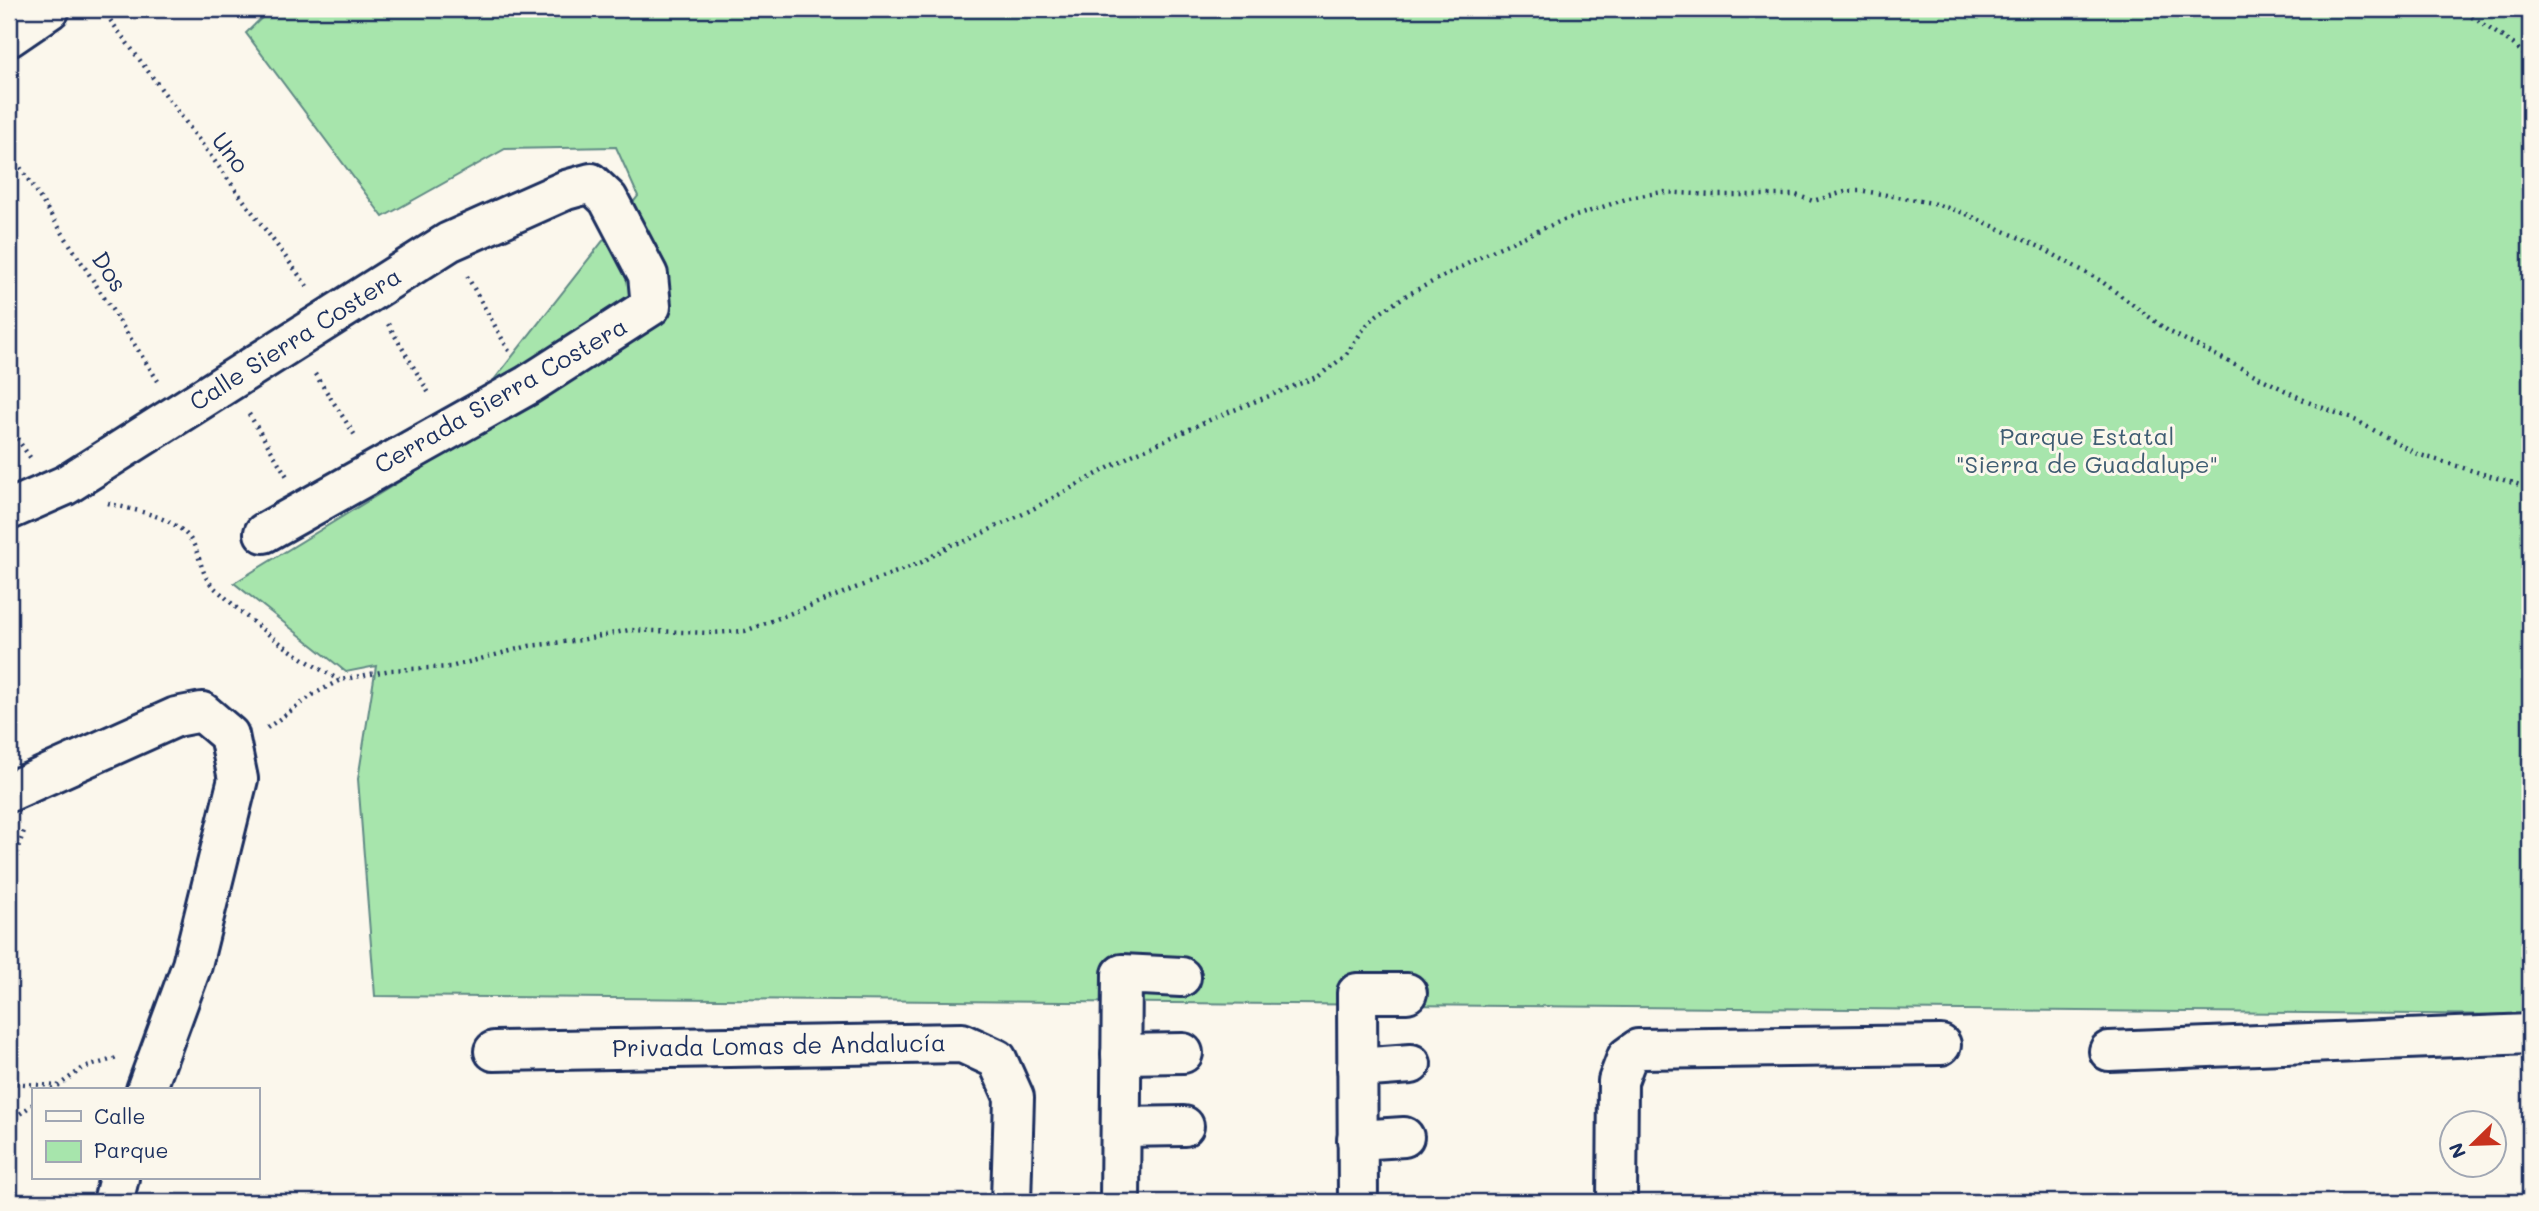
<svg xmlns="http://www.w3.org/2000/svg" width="2539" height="1211" font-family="Mali,sans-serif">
  <rect width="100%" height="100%" fill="#fbf7ec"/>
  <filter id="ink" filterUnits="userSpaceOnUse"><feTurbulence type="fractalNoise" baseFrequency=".0143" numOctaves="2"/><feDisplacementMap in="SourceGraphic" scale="14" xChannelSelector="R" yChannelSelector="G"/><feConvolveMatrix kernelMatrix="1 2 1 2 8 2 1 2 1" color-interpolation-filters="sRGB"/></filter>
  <g filter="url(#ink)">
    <!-- green -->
    <path fill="#a7e5ac" stroke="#618a85" stroke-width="2" d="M271,9h2259v1006l-2155,-19 -17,-217 18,-113 -30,6 -112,-89 194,-119 210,-268 -22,-49 -111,2 -122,68 -137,-184z"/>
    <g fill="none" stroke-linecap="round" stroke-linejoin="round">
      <defs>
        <g id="minor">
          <path d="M9,37l41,-28"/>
          <path id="s1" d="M9,510l57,-25 383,-243 117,-52 25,-7 17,16 40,76 3,31 -123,79 -264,148"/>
          <path d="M9,792l167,-75 26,-5 27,23 9,44 -46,186 -46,125"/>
          <path id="s2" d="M494,1051l468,-8 35,16 17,38 -3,105"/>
          <path d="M2109,1051l421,-17"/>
          <path d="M1121,1054l62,-1"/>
          <path d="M1357,1068l54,-4"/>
          <path d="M1121,1127l63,-1"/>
          <path d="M1357,1140l47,-3"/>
          <path d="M113,1202l6,-24"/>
          <path d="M1120,1202l2,-228 59,3"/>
          <path d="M1358,1202l-1,-209h50"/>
          <path d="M1617,1202l1,-121 9,-24 11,-8 303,-4"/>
        </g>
      </defs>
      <!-- minor casing -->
      <use href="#minor" stroke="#1b2f5e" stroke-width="44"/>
      <!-- path -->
      <path stroke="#1b2f5e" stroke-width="4.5" stroke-dasharray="2 5" stroke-linecap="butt" d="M102,9l205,277
        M2460,9l53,35 17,16
        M9,150l149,231
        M467,276l42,75
        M388,324l42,71
        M315,374l41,63
        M249,414l39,64
        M9,427l23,33
        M108,503c23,7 50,10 71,25 20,14 18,32 28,51 4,7 13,13 19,19 34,33 72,59 113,82
        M267,728l47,-34 26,-14 51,-10 59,-3 79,-21 52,-6 48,-10 82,3 34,-2 16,-6 161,-63 29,-17 15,-4 61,-29 105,-57 82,-37 105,-42 26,-20 20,-29 12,-12 28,-19 93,-48 63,-27 68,-23 33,-6 51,3h83l17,6 35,-10h16l68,12 32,10 76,34 61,34 67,50 140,71 49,19 60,33 113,34
        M9,873l16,-45
        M9,1083l48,3
        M52,1090l31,-22 34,-10
        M9,1122l24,-18"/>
      <!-- minor -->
      <use href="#minor" stroke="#fbf7ec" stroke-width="38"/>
    </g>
  </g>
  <g text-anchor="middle" stroke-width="6" stroke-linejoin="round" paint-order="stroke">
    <!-- street labels -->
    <g font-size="24" fill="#1b2f5e" stroke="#fbf7ec">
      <text transform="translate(230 153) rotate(53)" y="8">Uno</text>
      <text transform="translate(109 272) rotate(57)" y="8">Dos</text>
      <text dy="8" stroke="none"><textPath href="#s1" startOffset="334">Calle Sierra Costera</textPath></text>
      <text transform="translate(501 396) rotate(-30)" y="8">Cerrada Sierra Costera</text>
      <text dy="8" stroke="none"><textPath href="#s2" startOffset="285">Privada Lomas de Andalucía</textPath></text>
    </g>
    <!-- park labels -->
    <g font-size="24" fill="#3e5c72" stroke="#fbf7ec">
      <text x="2087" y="445">Parque Estatal<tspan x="2087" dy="28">"Sierra de Guadalupe"</tspan></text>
    </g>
  </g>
  <!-- margin -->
  <rect width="2539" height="1211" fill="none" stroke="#fbf7ec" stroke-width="35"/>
  <rect x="18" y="18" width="2504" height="1176" fill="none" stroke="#1b2f5e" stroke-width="2.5" filter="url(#ink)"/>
  <!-- legend -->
  <rect x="32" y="1088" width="228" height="91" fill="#fbf7ec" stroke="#a1a7b3" stroke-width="2"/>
  <rect x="46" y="1111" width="35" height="10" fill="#fbf7ec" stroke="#a1a7b3" stroke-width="2"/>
  <text x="94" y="1124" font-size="21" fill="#1b2f5e">Calle</text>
  <rect x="46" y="1141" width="35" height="21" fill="#a7e5ac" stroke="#a1a7b3" stroke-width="2"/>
  <text x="94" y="1158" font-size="21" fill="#1b2f5e">Parque</text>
  <!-- north arrow -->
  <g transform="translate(2473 1144) rotate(247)"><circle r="33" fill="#fbf7ec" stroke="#a1a7b3" stroke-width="2"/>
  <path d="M0-5L12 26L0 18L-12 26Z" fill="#c8321e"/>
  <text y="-10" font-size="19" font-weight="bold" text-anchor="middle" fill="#1b2f5e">N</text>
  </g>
</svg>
